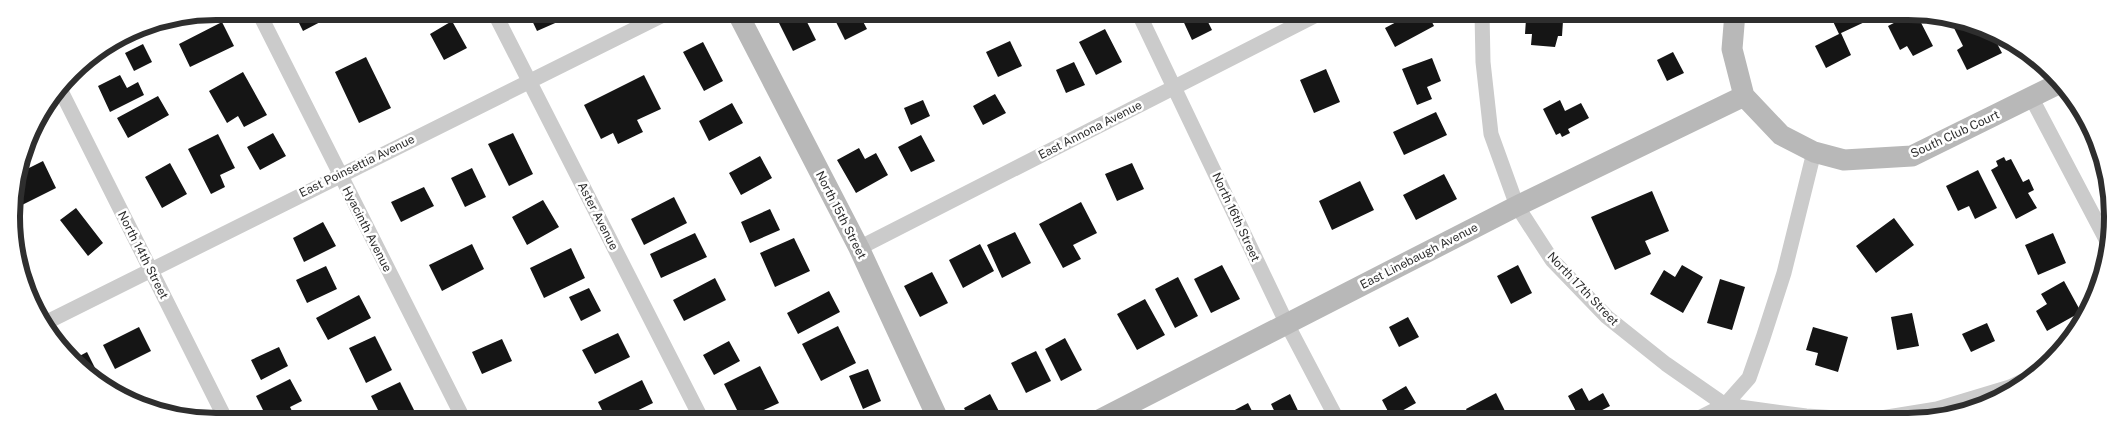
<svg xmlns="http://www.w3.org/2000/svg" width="2124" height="433" font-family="'Public Sans',sans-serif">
  <rect width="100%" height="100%" fill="#fff"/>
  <!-- building -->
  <path fill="#151515" d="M293,11h29l4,8 -23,12z
    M528,12h30l4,8 -25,11z
    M782,12h20l14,28 -23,11 -18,-36z
    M831,12h27l9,17 -22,11z
    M1179,12h24l9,18 -20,10z
    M1415,12h12l7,14 -39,21 -10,-19z
    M1829,13h18l2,4 9,-4h7l4,7 -30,14z
    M1913,13h3l17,33 -20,10 -6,-10 -7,4 -12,-24z
    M1949,18l22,7 1,3 3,-1 16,5 11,21 -35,17 -10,-20 6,-4z
    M1526,19l37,2 -1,15h-4l-3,11 -24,-2 1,-11h-7z
    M452,21l15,27 -23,12 -14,-26z
    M222,22l12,24 -44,21 -11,-23z
    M1105,29l17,33 -26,13 -17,-33z
    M1841,33l10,22 -25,13 -11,-22z
    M1010,41l12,25 -24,11 -12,-25z
    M703,42l20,39 -19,10 -21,-39z
    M143,44l9,18 -18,9 -9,-18z
    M1673,52l11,21 -17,8 -10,-21z
    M366,57l25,51 -32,15 -24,-51z
    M1432,58l9,23 -14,6 5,12 -15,6 -15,-36z
    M1074,62l11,23 -19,8 -10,-23z
    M1326,69l14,33 -26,11 -14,-33z
    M243,72l24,43 -23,12 -6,-11 -11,7 -18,-32z
    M120,75l7,13 11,-6 6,13 -34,17 -12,-26z
    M644,75l17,34 -24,11 6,12 -25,12 -5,-11 -12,6 -17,-34z
    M995,94l11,19 -23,12 -10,-19z
    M158,96l11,19 -41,23 -11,-20z
    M923,100l7,16 -19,9 -7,-17z
    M1560,100l5,11 16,-8 8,15 -21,11 2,4 -8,4 -2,-4 -4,2 -13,-26z
    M732,103l11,20 -34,18 -10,-20z
    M1436,112l11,23 -43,20 -11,-23z
    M273,133l13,23 -26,14 -13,-23z
    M513,133l20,41 -24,12 -21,-42z
    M218,134l17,34 -15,7 5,12 -14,7 -23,-45z
    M921,135l14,26 -24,11 -13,-25z
    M27,138l6,11 -10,5z
    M859,148l6,11 11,-6 12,22 -32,18 -19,-33z
    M760,156l12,22 -31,17 -12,-22z
    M2004,157l2,4 5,-2 12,23 6,-3 5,11 -6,3 9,15 -21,11 -25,-49 7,-4 -2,-5z
    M43,161l13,27 -34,17 -7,-15 4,-17z
    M170,163l17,31 -25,14 -17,-31z
    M1132,163l12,26 -27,12 -12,-27z
    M472,168l14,29 -21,10 -14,-29z
    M1978,170l19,38 -22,11 -6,-13 -11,5 -12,-25z
    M1444,174l13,25 -41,21 -13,-25z
    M1360,181l14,29 -42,20 -13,-29z
    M424,187l10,19 -33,16 -10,-20z
    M1652,191l17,40 -24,10 6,13 -36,16 -24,-53z
    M674,197l13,26 -43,22 -13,-26z
    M543,200l16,27 -32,18 -15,-28z
    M1081,202l16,31 -24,12 8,14 -18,9 -24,-44z
    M76,208l27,35 -15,13 -28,-36z
    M770,209l10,21 -30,13 -9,-21z
    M1894,218l20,27 -38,28 -20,-27z
    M323,222l13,24 -32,16 -11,-24z
    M1015,232l16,31 -29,15 -15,-33z
    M695,233l12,24 -46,21 -11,-24z
    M2053,233l13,30 -28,12 -13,-30z
    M794,238l16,33 -35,16 -15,-34z
    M472,244l12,25 -42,22 -13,-26z
    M980,244l14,27 -31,17 -14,-28z
    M571,248l14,30 -41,20 -14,-30z
    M1222,265l18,34 -29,14 -17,-34z
    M1518,265l14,28 -21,11 -14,-28z
    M1682,265l21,12 -20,36 -33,-19 14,-24 11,7z
    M326,266l11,23 -30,14 -11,-23z
    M932,272l16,31 -28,14 -16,-31z
    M1178,277l20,39 -23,12 -20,-39z
    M715,278l11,22 -42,21 -11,-21z
    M1720,279l25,8 -13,43 -25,-7z
    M2064,281l17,31 -34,19 -11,-20 11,-7 -6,-10z
    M589,288l12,23 -20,10 -12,-24z
    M829,291l11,21 -42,22 -11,-21z
    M359,295l12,23 -43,22 -12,-22z
    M1145,299l20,36 -28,15 -20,-36z
    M1912,313l7,33 -22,4 -6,-33z
    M1408,317l11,20 -20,10 -10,-20z
    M1987,323l8,18 -24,11 -9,-18z
    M838,326l18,37 -35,18 -19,-37z
    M139,327l12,24 -36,18 -12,-24z
    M1813,327l35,10 -10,35 -23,-7 3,-12 -12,-3z
    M618,333l12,24 -35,17 -13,-24z
    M375,336l17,34 -26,13 -17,-35z
    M1065,338l17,32 -21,11 -16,-32z
    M502,339l10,22 -30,13 -10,-22z
    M729,341l11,20 -26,14 -11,-20z
    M279,347l9,19 -27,14 -10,-20z
    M1036,351l15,30 -25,12 -15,-30z
    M87,352l17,34 -32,-26z
    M760,366l19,37 -37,17 -18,-36z
    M868,369l13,32 -18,8 -14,-33z
    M290,379l12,22 -12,6 6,12 -28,1 -12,-24z
    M642,380l11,23 -35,17h-11l-9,-18z
    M400,382l16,32 -12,6h-21l-12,-24z
    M1406,386l10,17 -25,14 -9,-17z
    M1582,388l7,13 14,-8 7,13 -29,15 -13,-25z
    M1496,393l14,28h-38l-6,-12z
    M990,394l14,27h-34l-6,-13z
    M1290,394l13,27h-24l-8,-17z
    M1248,403l9,18h-38l-1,-2z
    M889,411l4,10h-22z"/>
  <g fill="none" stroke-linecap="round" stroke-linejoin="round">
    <!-- street -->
    <path stroke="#cbcbcb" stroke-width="15" d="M258,11l206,409
      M494,12l208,408
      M1138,12l149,312 51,97
      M1482,13l1,49 8,72 26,72 35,54 55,57 59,47 59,41
      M60,89l166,331
      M2031,97l79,150
      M859,248l463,-236
      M45,323l624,-311
      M1725,405l24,-27 14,-40 21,-65 30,-121
      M1725,405l5,16
      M1693,421l32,-16 81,11 63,4 68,-11 73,-22 19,-9"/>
    <!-- secondary -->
    <path stroke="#b8b8b8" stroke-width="21" d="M737,12l122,236 80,173
      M1735,13l-3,36 12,47
      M1744,96l37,39 33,17 30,8 68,-4 148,-73
      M1097,421l420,-215 227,-110"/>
  </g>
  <g text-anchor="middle" stroke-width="5" stroke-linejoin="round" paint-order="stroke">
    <!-- street labels -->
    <g font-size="12" fill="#2e2e2e" stroke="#fff">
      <text transform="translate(1090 130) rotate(-27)" y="4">East Annona Avenue</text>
      <text transform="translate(1955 134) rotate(-25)" y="4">South Club Court</text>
      <text transform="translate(357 166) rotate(-26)" y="4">East Poinsettia Avenue</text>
      <text transform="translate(841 215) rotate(63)" y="4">North 15th Street</text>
      <text transform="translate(598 216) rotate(63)" y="4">Aster Avenue</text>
      <text transform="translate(1236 217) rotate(65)" y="4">North 16th Street</text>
      <text transform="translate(367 229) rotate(63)" y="4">Hyacinth Avenue</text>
      <text transform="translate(143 255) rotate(63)" y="4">North 14th Street</text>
      <text transform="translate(1419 256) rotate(-27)" y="4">East Linebaugh Avenue</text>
      <text transform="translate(1583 289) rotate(46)" y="4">North 17th Street</text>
    </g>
  </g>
  <!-- crop -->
  <path d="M0 0H2124V433H0ZM216 20H1908A196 196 0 0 1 2104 216V217A196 196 0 0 1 1908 413H216A196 196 0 0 1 20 217V216A196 196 0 0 1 216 20Z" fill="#fff" fill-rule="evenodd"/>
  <path fill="none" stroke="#2e2e2e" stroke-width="6" d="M216 20H1908A196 196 0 0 1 2104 216V217A196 196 0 0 1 1908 413H216A196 196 0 0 1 20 217V216A196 196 0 0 1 216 20Z"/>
</svg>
